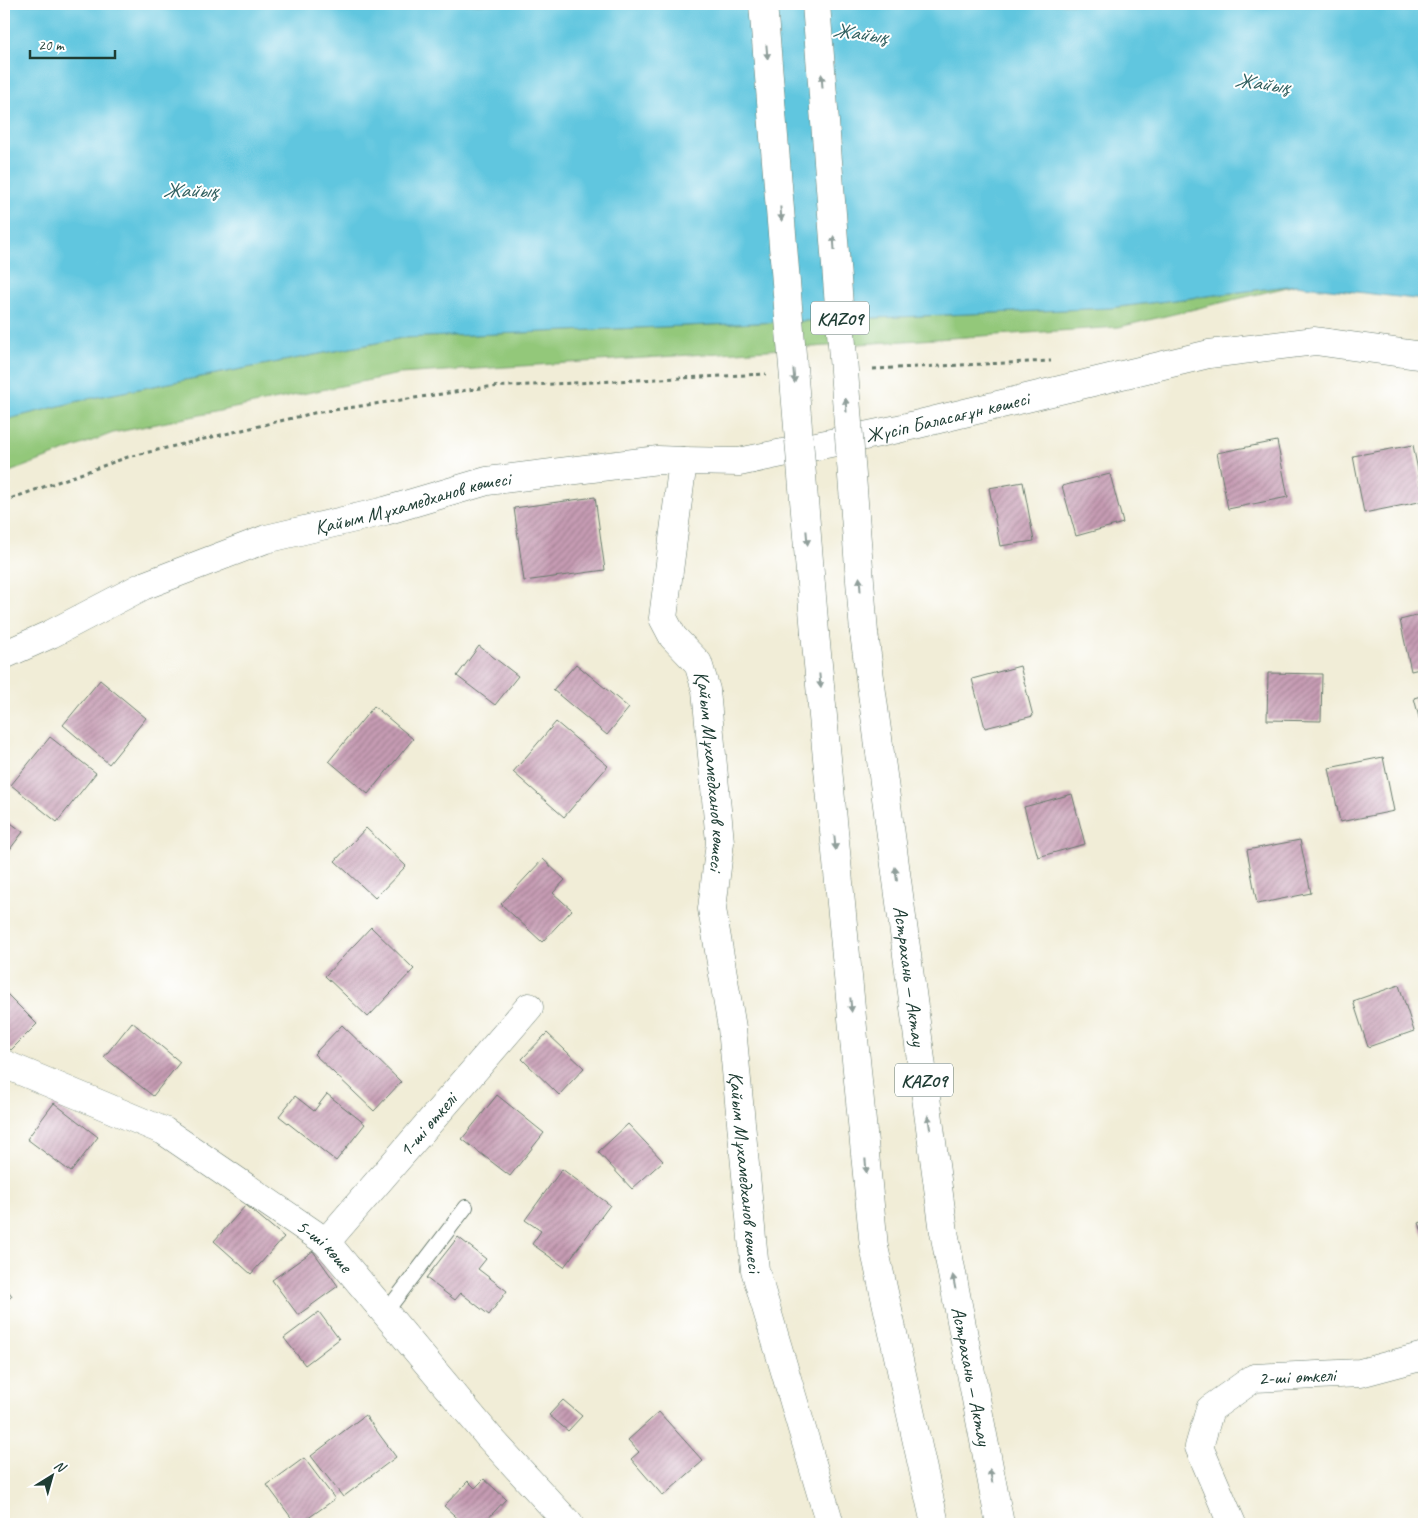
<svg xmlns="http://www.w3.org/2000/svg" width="1428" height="1528" font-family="Caveat,sans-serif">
  <defs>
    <pattern id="building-hatch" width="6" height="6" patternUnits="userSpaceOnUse" patternTransform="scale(1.25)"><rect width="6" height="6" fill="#c69bb3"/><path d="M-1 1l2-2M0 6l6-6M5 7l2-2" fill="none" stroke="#a08092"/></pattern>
  </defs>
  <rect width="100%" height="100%" fill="#fff"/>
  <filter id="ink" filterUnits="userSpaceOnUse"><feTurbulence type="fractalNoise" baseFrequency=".02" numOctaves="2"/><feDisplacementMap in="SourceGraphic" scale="10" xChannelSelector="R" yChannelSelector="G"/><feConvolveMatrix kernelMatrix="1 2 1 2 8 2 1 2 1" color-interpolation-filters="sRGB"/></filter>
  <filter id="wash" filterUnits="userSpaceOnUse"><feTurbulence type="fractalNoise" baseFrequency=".0096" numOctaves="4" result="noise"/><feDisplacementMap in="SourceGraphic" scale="20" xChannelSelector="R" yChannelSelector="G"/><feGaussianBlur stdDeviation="1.12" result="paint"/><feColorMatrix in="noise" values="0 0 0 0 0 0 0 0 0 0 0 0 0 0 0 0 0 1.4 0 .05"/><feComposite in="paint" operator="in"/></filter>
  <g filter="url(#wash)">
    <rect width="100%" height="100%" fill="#f1edd7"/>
    <!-- grass -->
    <path fill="#93c87a" stroke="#598257" d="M1296,285l-177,42 -720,47 -286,59 -109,41v-54l83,-21 315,-61 708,-30z"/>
    <!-- water -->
    <path fill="#61c6df" stroke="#40828a" d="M4,4h1420v296l-128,-15 -186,23 -708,30 -315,61 -83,21z"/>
    <g id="blocks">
      <!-- building -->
      <path fill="url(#building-hatch)" d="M1277,441l11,56 -60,12 -11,-56z
        M1413,445l11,56 -60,12 -11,-57z
        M1110,474l13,49 -47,13 -14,-50z
        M1023,482l11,59 -34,5 -11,-58z
        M595,497l10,73 -81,11 -10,-73z
        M1424,614v54l-13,3 -11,-51z
        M479,646l39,30 -23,29 -38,-29z
        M576,664l53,44 -22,27 -54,-45z
        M1020,666l13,50 -48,12 -13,-49z
        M1268,673l54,1 -1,47 -54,-1z
        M100,680l46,38 -37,46 -46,-39z
        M1424,695v42l-10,-39z
        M374,706l39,33 -45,55 -39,-33z
        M556,722l52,44 -44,51 -51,-45z
        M50,737l46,36 -39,49 -46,-37z
        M1383,757l11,54 -54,11 -11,-54z
        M1072,794l13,50 -47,13 -14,-50z
        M4,818l19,14 -19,25z
        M366,828l40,38 -31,32 -40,-37z
        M1300,840l11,53 -54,11 -10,-54z
        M543,859l22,21 -12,13 19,17 -30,32 -41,-38z
        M371,927l43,42 -46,48 -43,-41z
        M1399,985l15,46 -46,16 -15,-46z
        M4,991l33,33 -26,26 -7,-7z
        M132,1022l48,40 -27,34 -49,-39z
        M342,1025l59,57 -27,29 -60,-57z
        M547,1033l37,35 -25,27 -37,-36z
        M327,1094l38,30 -29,37 -57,-45 16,-20 19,15z
        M497,1095l47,38 -34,43 -48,-37z
        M54,1103l44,34 -27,35 -44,-33z
        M628,1124l35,37 -31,28 -34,-37z
        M562,1169l48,36 -46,62 -32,-23 9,-13 -16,-11z
        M246,1205l38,32 -33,37 -37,-33z
        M1424,1221v16l-5,-14z
        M458,1237l28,22 -8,10 29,22 -18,24 -28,-22 -6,7 -29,-22z
        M313,1251l25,35 -40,29 -26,-35z
        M4,1285l8,11 -8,7z
        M319,1312l20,27 -34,26 -21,-27z
        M563,1400l19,16 -14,15 -19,-16z
        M659,1412l44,49 -40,35 -32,-37 8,-7 -11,-12z
        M365,1415l31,42 -53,40 -32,-41z
        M304,1458l31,41 -35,25h-4l-29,-39z
        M484,1479l22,20 -23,25h-19l-20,-18 24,-25 7,7z"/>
    </g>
  </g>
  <g filter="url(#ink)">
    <use href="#blocks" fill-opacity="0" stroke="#687b6d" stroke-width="1"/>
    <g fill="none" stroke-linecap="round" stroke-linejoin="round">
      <defs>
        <path id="lane" d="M385,1313l81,-106"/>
        <g id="street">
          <path id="s1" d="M683,461l56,1 159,-33 311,-75 106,-13 109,15"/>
          <path id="s2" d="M4,655l47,-21 92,-48 123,-47 119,-28 102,-30 171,-21 25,1 -20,157 10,19 25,26 8,27 14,152 -8,67 20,119 23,242 75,254"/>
          <path id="s3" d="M4,1064l160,67 162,111 163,195 80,87"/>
          <path id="s4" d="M326,1242l203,-235"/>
          <path id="s5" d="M1232,1524l-33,-77 11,-38 44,-31 106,-5 64,-17"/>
        </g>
        <g id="highway">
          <path d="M815,633l59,614 61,277"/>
          <path id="s6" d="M864,633l80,599 56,292"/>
        </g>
      </defs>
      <!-- lane casing -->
      <use href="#lane" stroke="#687b6d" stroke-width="16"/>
      <!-- street casing -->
      <use href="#street" stroke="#687b6d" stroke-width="29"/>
      <!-- highway casing -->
      <use href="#highway" stroke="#687b6d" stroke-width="29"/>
      <!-- path -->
      <path stroke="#687b6d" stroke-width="3" stroke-dasharray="4 4" stroke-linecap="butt" d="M873,369l178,-8
        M4,501l124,-44 186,-44 174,-26 278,-13"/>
      <!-- lane -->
      <use href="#lane" stroke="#fff" stroke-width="14"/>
      <!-- street -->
      <use href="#street" stroke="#fff" stroke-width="28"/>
      <!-- highway -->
      <use href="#highway" stroke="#fff" stroke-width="28"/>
      <defs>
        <path id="highway-bridge" d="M763,4l52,629
          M816,4l48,629"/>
      </defs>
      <!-- highway-bridge casing -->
      <use href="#highway-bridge" stroke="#687b6d" stroke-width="29" stroke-linecap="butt"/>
      <!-- highway-bridge -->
      <use href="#highway-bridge" stroke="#fff" stroke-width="28"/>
    </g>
    <!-- one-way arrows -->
    <defs><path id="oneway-solid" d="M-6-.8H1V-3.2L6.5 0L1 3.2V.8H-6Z" transform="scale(1.25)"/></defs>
    <g fill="#8f9e9a">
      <use href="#oneway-solid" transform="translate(767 52) rotate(85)"/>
      <use href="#oneway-solid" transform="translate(822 81) rotate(-94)"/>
      <use href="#oneway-solid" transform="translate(781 214) rotate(85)"/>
      <use href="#oneway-solid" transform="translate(834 243) rotate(-94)"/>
      <use href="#oneway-solid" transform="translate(794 376) rotate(85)"/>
      <use href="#oneway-solid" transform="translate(846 405) rotate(-94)"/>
      <use href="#oneway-solid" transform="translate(807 538) rotate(85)"/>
      <use href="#oneway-solid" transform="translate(860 584) rotate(-94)"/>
      <use href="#oneway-solid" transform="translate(820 681) rotate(85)"/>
      <use href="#oneway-solid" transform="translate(835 843) rotate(85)"/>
      <use href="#oneway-solid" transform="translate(896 874) rotate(-98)"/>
      <use href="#oneway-solid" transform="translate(851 1005) rotate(85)"/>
      <use href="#oneway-solid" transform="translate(929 1122) rotate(-98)"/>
      <use href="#oneway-solid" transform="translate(866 1166) rotate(85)"/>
      <use href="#oneway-solid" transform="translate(954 1282) rotate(-101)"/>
      <use href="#oneway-solid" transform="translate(991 1476) rotate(-101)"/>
    </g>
  </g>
  <g text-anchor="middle" stroke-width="4" stroke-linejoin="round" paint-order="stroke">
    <!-- shield labels -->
    <g fill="#fff" stroke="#627771" stroke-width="1">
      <rect x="811" y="301.5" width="58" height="33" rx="4"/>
      <rect x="895" y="1063.5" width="58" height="33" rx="4"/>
    </g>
    <g font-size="19" font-weight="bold" fill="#1f3d34">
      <text x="840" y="325">KAZ09</text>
      <text x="924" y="1087">KAZ09</text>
    </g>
    <!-- street labels -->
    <g font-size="20" fill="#1f3d34" stroke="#fff">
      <text dy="7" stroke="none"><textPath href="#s1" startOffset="269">Жүсіп Баласағұн көшесі</textPath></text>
      <text dy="7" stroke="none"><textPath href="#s2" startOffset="438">Қайым Мұхамедханов көшесi</textPath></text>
      <text dy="7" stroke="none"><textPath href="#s2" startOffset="1038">Қайым Мұхамедханов көшесi</textPath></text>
      <text dy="7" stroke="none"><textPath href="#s6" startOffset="346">Астрахань — Актау</textPath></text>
      <text dy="7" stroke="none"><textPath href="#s4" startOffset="155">1-ші өткелі</textPath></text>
      <text dy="7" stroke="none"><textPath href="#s2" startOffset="1442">Қайым Мұхамедханов көшесi</textPath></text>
      <text dy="7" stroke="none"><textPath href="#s3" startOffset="371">5-шi көше</textPath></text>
      <text dy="7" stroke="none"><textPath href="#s6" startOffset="751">Астрахань — Актау</textPath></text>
      <text dy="7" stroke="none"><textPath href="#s5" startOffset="220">2-ші өткелі</textPath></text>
    </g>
    <!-- water labels -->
    <g font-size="21" font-style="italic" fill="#305f5f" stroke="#fff">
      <text transform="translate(860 33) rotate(7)" y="7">Жайық</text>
      <text transform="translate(1262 83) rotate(7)" y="7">Жайық</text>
      <text x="190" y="197">Жайық</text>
    </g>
  </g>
  <!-- margin -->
  <rect width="1428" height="1528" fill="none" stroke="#fff" stroke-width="20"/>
  <!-- north arrow -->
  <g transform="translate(52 1476) rotate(37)" stroke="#ffffff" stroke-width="4" paint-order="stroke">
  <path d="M0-4L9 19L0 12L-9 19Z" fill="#1f3d34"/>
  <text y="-8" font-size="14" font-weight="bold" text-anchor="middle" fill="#1f3d34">N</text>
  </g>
  <!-- scale -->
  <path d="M30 50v8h85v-8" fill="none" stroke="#1f3d34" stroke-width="2.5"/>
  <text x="38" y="50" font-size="15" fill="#1f3d34" stroke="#ffffff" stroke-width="4" paint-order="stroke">20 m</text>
</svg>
